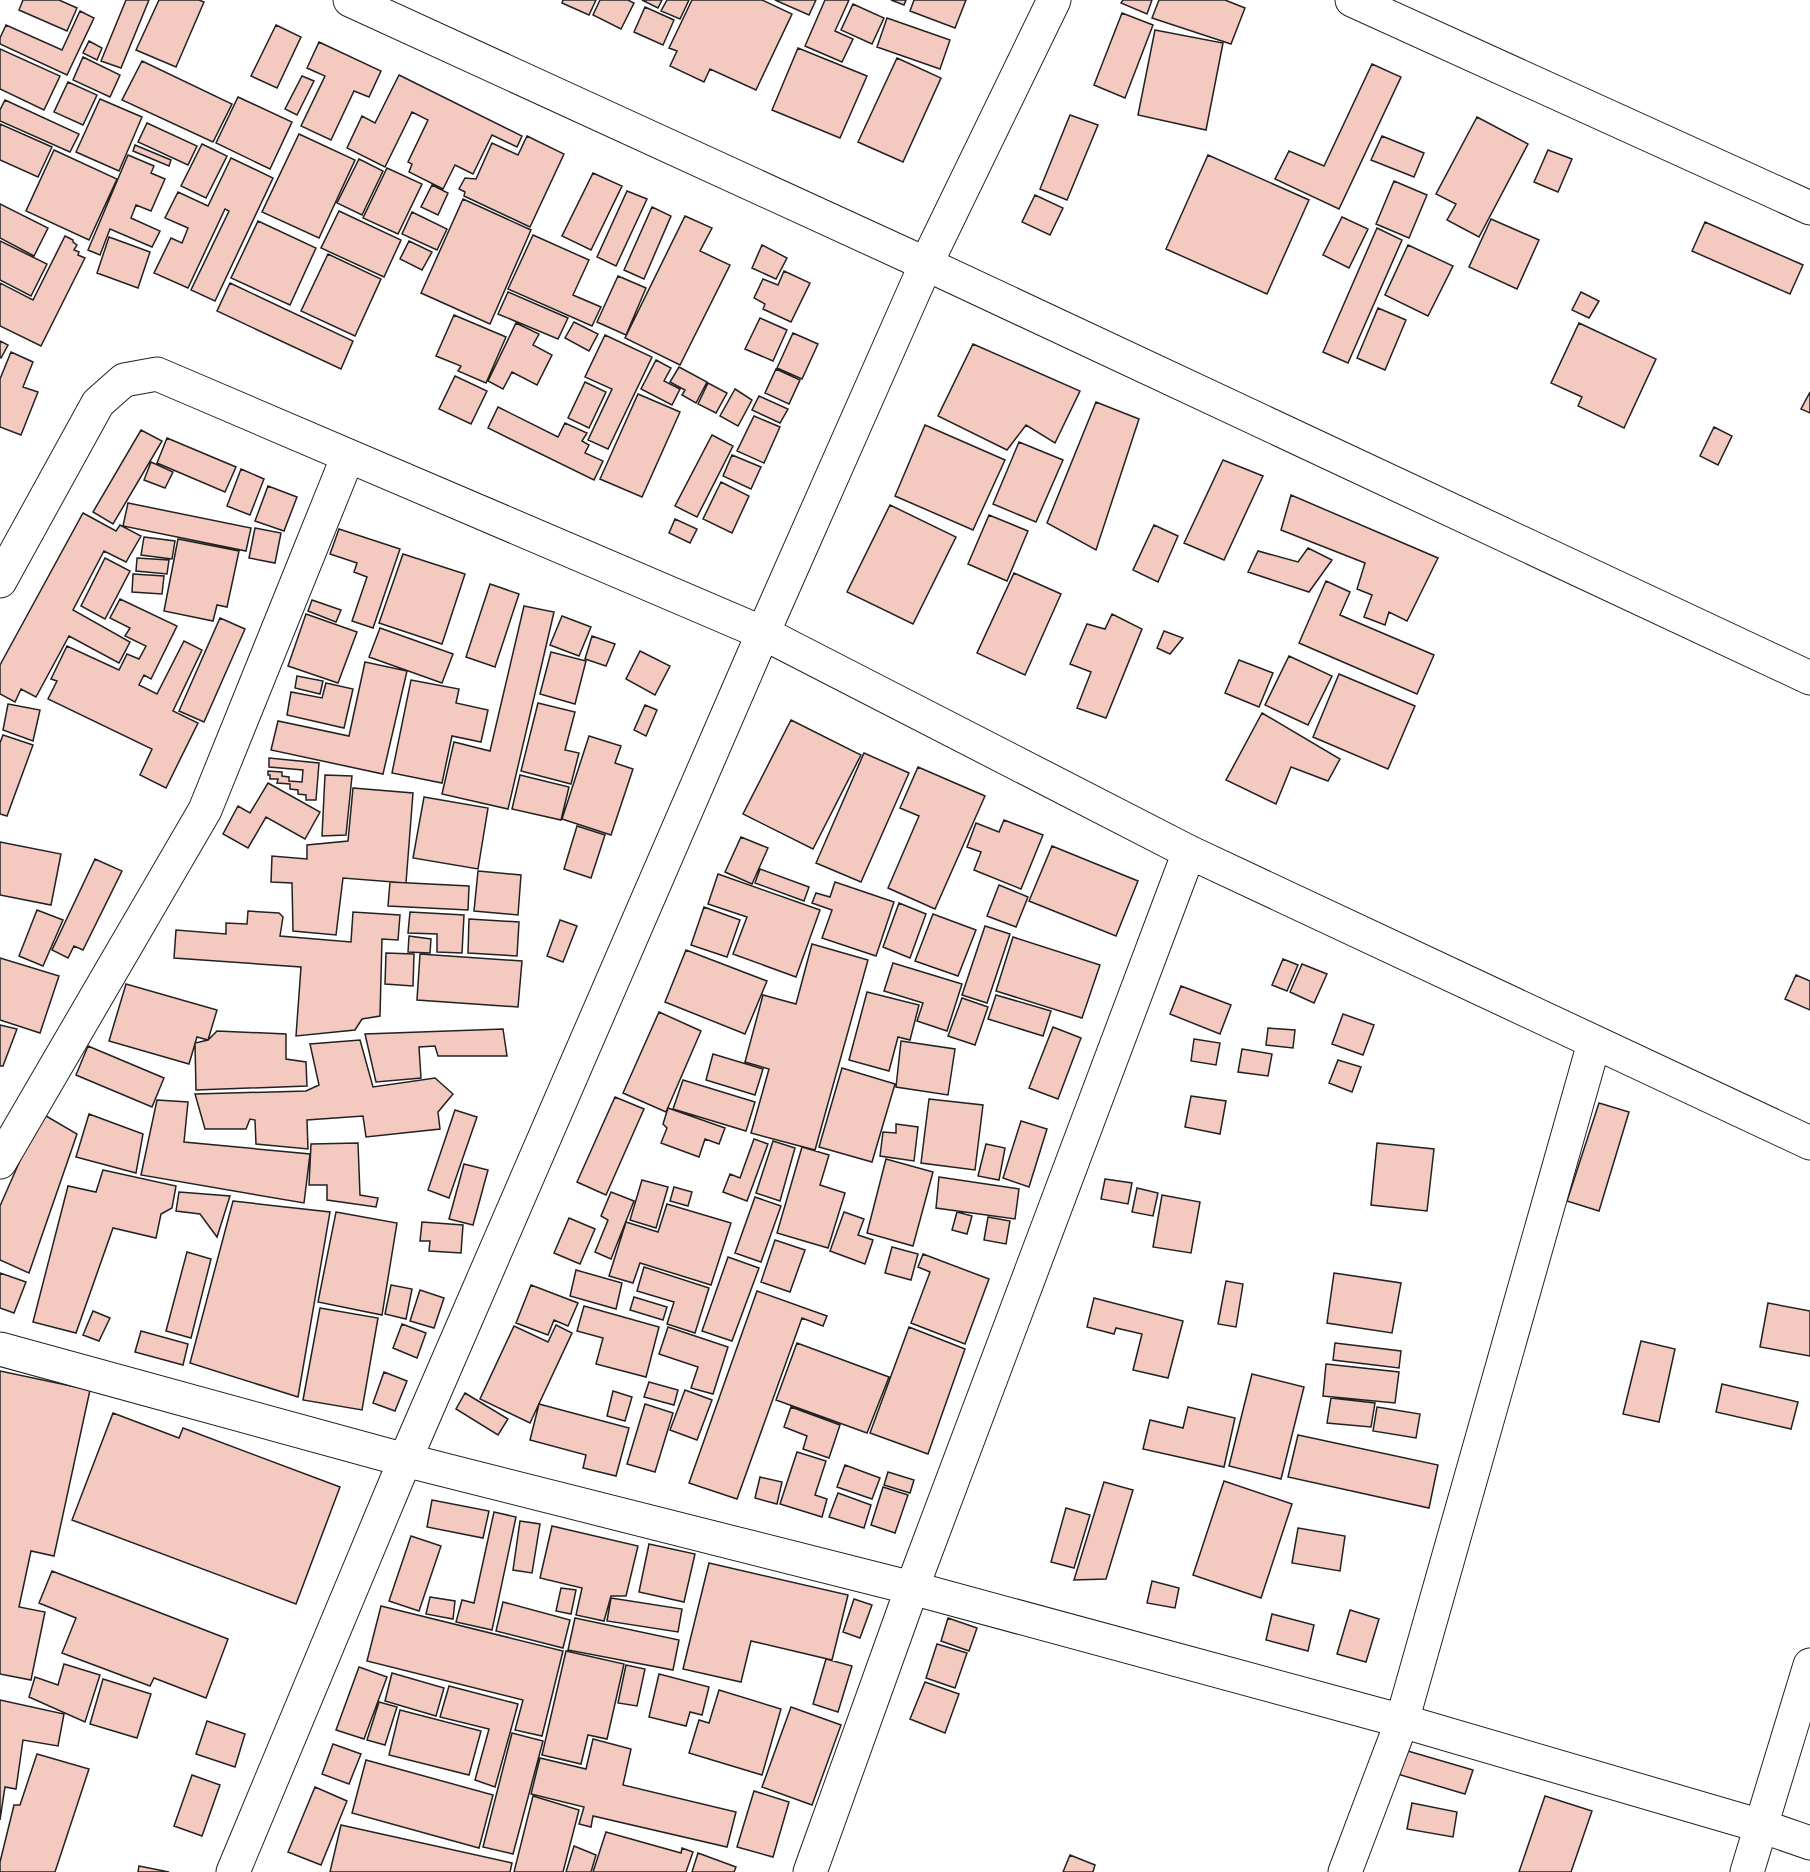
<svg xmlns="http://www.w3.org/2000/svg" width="1810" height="1872" font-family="Commissioner,sans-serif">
  <rect width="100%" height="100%" fill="#fff"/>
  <!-- building -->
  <path fill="#f3c9c0" stroke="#222" stroke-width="1.5" d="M23,0h36l18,8 -10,23 -48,-21z
    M126,0h23l-28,68 -20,-7z
    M159,0h40l5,2 -28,65 -40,-17z
    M563,0h33l-7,15 -27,-12z
    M600,0h28l6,3 -13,26 -28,-14z
    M642,0h20l-4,8z
    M667,0h22l-9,19 -19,-8z
    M692,0h70l30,14 -36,76 -46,-21 -6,13 -34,-16 7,-15 -8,-3z
    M775,0h41l-7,15z
    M825,0h24l-14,31 18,8 -11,23 -37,-16z
    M891,0h15l-2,5z
    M914,0h52l-11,28 -45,-17z
    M1123,0h29l-5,14 -26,-11z
    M1159,0h66l20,8 -14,36 -79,-26z
    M853,4l31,14 -12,26 -31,-14z
    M645,7l29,13 -11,25 -29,-13z
    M80,11l14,7 -27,57 -67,-31v-6l6,-13 56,25z
    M1122,13l31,12 -28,73 -31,-13z
    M887,18l63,22 -10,29 -63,-22z
    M276,25l25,12 -24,51 -26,-12z
    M1155,30l68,13 -17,87 -68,-15z
    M89,41l13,7 -5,12 -14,-7z
    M319,42l62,29 -12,26 -15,-6 -23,49 -30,-14 24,-50 -18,-8z
    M798,48l69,28 -27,62 -68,-28z
    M0,49l60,27 -16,34 -44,-21z
    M83,57l37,18 -10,22 -37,-17z
    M897,58l44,20 -38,84 -45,-20z
    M142,61l90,43 -19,38 -91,-42z
    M1372,64l29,13 -62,132 -64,-30 14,-28 35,15z
    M399,75l123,61 -5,11 -25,-12 -19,39 -18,-9 -12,24 -34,-17 3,-8 -4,-2 20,-42 -16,-8 -27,55 -38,-19 15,-32 13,7z
    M302,76l12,5 -17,34 -12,-6z
    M68,82l29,13 -14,30 -29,-13z
    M238,97l54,25 -22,47 -54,-26z
    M100,99l42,18 -23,54 -43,-19z
    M5,100l74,34 -9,18 -70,-31v-11z
    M1070,115l28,10 -31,75 -27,-11z
    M1477,117l51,27 -49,93 -32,-17 9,-16 -20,-10z
    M147,123l50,23 -9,19 -50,-23z
    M0,124l52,23 -14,30 -38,-17z
    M299,134l56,26 -36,78 -57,-26z
    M527,136l37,18 -34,73 -66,-31 1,-4 -6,-3 6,-11 11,1 16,-36 26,12z
    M1382,136l42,17 -10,24 -43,-17z
    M202,144l25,12 -21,42 -25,-12z
    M135,145l36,15 -2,6 -36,-15z
    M54,150l63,29 -28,61 -63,-29z
    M1548,150l24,9 -14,33 -24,-10z
    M128,155l26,11 -3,7 14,6 -14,32 -15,-6 -5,13 29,13 -8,16 -42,-18 -10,26 -12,-5z
    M1208,155l101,45 -42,94 -101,-45z
    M231,158l42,20 -58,123 -24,-11 38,-79 -4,-2 -37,79 -34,-15 17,-35 11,5 6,-15 -23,-10 13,-26 30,14z
    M359,159l24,12 -21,44 -25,-12z
    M387,168l35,16 -24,50 -35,-16z
    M593,173l29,13 -31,64 -29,-14z
    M1394,181l33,14 -18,43 -33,-14z
    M432,185l16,8 -10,22 -17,-8z
    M627,191l20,8 -31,67 -19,-9z
    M1035,195l28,13 -13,27 -28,-13z
    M463,199l68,31 -41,94 -69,-31z
    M0,204l48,24 -14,28 -34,-18z
    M652,207l19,9 -27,63 -20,-9z
    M339,211l62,29 -17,37 -63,-29z
    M412,212l35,17 -10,21 -35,-16z
    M685,216l27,12 -12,23 30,14 -50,100 -55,-27z
    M1342,217l26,12 -19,39 -26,-13z
    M1491,219l48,21 -22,49 -48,-22z
    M258,221l58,27 -26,57 -59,-27z
    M1705,222l98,43 -13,29 -98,-43z
    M1377,228l25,12 -54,123 -25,-11z
    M533,235l56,25 -16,35 28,12 -9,19 -84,-37z
    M65,236l8,4v2l4,3 -3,5 5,2 -1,3 7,3 -44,88 -41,-20v-43l33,17z
    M109,237l41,15 -12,36 -41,-15z
    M0,241l47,23 -16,32 -31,-16z
    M409,241l23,11 -10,18 -22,-11z
    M762,245l25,13 -11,21 -24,-11z
    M1408,245l45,21 -25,50 -43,-21z
    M328,254l53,25 -26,57 -54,-25z
    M784,271l26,12 -19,39 -28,-13 2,-5 -11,-6 9,-19 15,6z
    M618,276l28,12 -20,47 -29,-13z
    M230,283l123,58 -12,28 -124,-58z
    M508,292l60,26 -10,21 -60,-25z
    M1581,292l18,9 -10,17 -17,-8z
    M1378,308l28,12 -21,50 -28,-12z
    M454,315l52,22 -20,46 -28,-12 3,-5 -25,-10z
    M760,318l27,12 -14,31 -28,-12z
    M574,322l24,12 -9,17 -24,-13z
    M516,323l23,11 -6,11 19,10 -15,30 -25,-13 -9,17 -15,-8z
    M1579,323l77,36 -32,69 -46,-22 4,-9 -31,-14z
    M793,333l25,11 -16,35 -25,-11z
    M605,335l47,22 -44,92 -20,-9 24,-51 -27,-12z
    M0,341l8,4 -7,13 -1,-1z
    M973,344l107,47 -25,52 -29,-18 -19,25 -69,-34z
    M11,352l22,10 -10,25 15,5 -17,43 -21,-8v-48z
    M656,360l15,8 -7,13 16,8 -8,16 -31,-16z
    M679,367l28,15 -11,21 -14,-8 3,-5 -15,-8z
    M776,369l24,11 -11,24 -24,-11z
    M455,376l32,15 -16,33 -32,-15z
    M585,382l21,10 -17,36 -21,-10z
    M708,383l19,10 -11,20 -18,-9z
    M735,389l17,11 -14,26 -18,-10z
    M1810,392v21l-9,-4z
    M638,394l42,18 -38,85 -42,-18z
    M759,396l29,13 -8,14 -28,-13z
    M1096,402l43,17 -43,131 -49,-27z
    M498,407l60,30 7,-14 22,10 -5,8 7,4 -4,8 18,8 -9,19 -106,-52z
    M754,416l26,11 -16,36 -27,-12z
    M925,425l80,35 -32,70 -78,-34z
    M1714,427l18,9 -14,29 -18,-9z
    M141,430l21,11 -49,83 -20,-12z
    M712,435l21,11 -36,71 -22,-11z
    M167,438l69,29 -11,25 -68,-29z
    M1019,442l44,18 -27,62 -43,-18z
    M732,455l29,12 -10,22 -28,-13z
    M1223,460l40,16 -39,84 -40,-17z
    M151,462l22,10 -8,16 -21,-8z
    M241,469l23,10 -14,36 -23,-9z
    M721,482l28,14 -17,37 -29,-14z
    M268,486l29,11 -13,34 -29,-10z
    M1291,495l147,63 -31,63 -18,-9 -4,13 -21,-8 8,-22 -15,-6 8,-26 -84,-33z
    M128,503l123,25 -5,23 -123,-25z
    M890,505l66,32 -43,87 -66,-32z
    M83,513l33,18 4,-6 21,11 -15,26 -22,-11 -31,59 57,32 -11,21 -50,-27 -33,61 -15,-8 -6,13 -15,-8v-29z
    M989,515l39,16 -21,50 -39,-17z
    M675,519l22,10 -7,14 -21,-10z
    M1154,525l24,11 -20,46 -25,-12z
    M255,528l26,5 -6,30 -26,-5z
    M339,529l61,20 -27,79 -21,-7 15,-44 -13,-5 3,-9 -27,-9z
    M144,537l31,4 -3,18 -31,-4z
    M178,539l61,12 -12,56 -10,-2 -4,16 -49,-10z
    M1308,548l24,12 -23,32 -61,-20 10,-21 40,11z
    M403,554l62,20 -23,70 -63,-21z
    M105,558l25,13 -25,48 -24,-13z
    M137,558l32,2 -2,14 -31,-3z
    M1014,573l47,21 -36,81 -48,-22z
    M133,574l31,2 -2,18 -30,-2z
    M1326,581l24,11 -10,23 94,40 -17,39 -118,-51z
    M490,584l29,10 -24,73 -29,-10z
    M120,599l57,27 -26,53 -7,-4 -5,10 18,9 27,-53 18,9 -29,61 25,12 -32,65 -26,-13 12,-26 -104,-50 9,-18 -6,-2 16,-33 52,24 8,-16 12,5 7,-13 -21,-10 5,-8 -20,-10z
    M312,600l29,10 -5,12 -28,-11z
    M524,606l30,6 -46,197 -66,-15 12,-52 36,9z
    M306,614l51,18 -19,51 -50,-17z
    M1112,614l30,15 -36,89 -29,-10 14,-36 -21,-8 17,-40 18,5z
    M562,616l29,11 -12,29 -29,-11z
    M220,618l25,11 -41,93 -25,-11z
    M380,628l73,26 -11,29 -73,-26z
    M1164,631l19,7 -13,16 -13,-6z
    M592,636l23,8 -9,22 -21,-7z
    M640,651l30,15 -15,29 -29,-16z
    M551,652l35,9 -11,43 -35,-10z
    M1289,656l43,20 -24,49 -43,-20z
    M1239,660l34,13 -14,34 -34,-14z
    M365,662l42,9 -24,103 -112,-24 7,-29 71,15z
    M1339,674l76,32 -27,63 -75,-32z
    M297,676l26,5 -3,13 -25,-6z
    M411,680l48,9 -3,14 32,7 -7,32 -29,-6 -10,47 -50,-10z
    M326,683l27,6 -9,39 -57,-13 4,-23 31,6z
    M538,703l37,9 -10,38 14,3 -8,31 -50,-13z
    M8,704l32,6 -7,31 -30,-11z
    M645,705l12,5 -11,26 -12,-6z
    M1262,713l78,46 -12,22 -37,-14 -15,37 -50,-24z
    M791,720l70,35 -48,94 -70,-35z
    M3,735l30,10 -26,71 -7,-2v-71z
    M589,736l32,10 -6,17 18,6 -22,66 -49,-16z
    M864,753l45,20 -48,109 -45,-19z
    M269,758l50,5 -3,37h-10v-5l-8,-1v-4l-8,-1v-5l-13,-1 1,-4h-8v-4h-2v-4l14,1v4l7,1v4l13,1 1,-12 -34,-3z
    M918,767l67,29 -50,113 -47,-21 31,-72 -19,-8z
    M325,775l27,1 -6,59 -24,1z
    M520,775l49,12 -8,33 -49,-11z
    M268,783l52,29 -15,27 -39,-22 -18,31 -25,-14 15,-28 12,7z
    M353,788l60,5 -7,90 -63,-5 -7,57 -43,-4 -1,-48 -21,-1 1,-26 35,3v-14l41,-4z
    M424,797l64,11 -10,61 -65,-11z
    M1004,820l39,15 -22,54 -47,-19 7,-18 -14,-5 9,-24 23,9z
    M577,826l28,9 -14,43 -27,-9z
    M741,837l27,11 -16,36 -27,-12z
    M0,842l61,12 -10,51 -51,-10z
    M1052,846l86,35 -22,55 -87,-35z
    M95,859l27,12 -39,79 -9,-4 -6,12 -16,-8z
    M760,869l49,18 -5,14 -49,-18z
    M478,871l43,4 -3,40 -44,-4z
    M718,874l102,36 -24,67 -63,-23 14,-37 -39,-13z
    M390,882l79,4 -1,24 -80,-4z
    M835,882l59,20 -18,54 -54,-18 10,-28 -20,-7 4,-10 14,4z
    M999,885l29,12 -12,30 -29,-11z
    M899,903l27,11 -16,44 -27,-11z
    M704,907l36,13 -13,37 -36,-12z
    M37,910l26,10 -20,46 -24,-10z
    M248,911l31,2 4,4 -3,19 71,6 2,-30 47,3 -2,25 -16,-1 -2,77 -18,3 -7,11 -59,6 5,-69 -127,-9 2,-28 50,4v-11l21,1z
    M410,912l54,3 -2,38 -25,-1v-18l-29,-1z
    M933,914l43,16 -18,46 -43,-15z
    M469,919l50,3 -2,34 -49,-3z
    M560,920l17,6 -14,36 -16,-6z
    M985,926l25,8 -23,69 -25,-8z
    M409,936l22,3 -1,14 -22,-1z
    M1013,937l87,28 -18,53 -86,-27z
    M812,944l56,16 -53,190 -64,-17 18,-64 -24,-7 18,-67 33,9z
    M686,950l81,31 -22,53 -80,-32z
    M386,953l28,1 -1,32 -28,-2z
    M420,954l102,7 -4,46 -101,-7z
    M0,958l59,18 -19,57 -40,-13z
    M1283,959l15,6 -11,26 -15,-6z
    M893,963l69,21 -15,47 -30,-10 6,-18 -39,-12z
    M1302,964l25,10 -13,29 -24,-11z
    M1796,975l14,6v29l-25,-11z
    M126,984l91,26 -9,30 -11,-3 -8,27 -80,-23z
    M1181,986l50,19 -11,29 -50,-20z
    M867,992l52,13 -9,35 -12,-3 -9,34 -40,-11z
    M996,995l55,16 -8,25 -55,-17z
    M962,998l26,9 -13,38 -27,-9z
    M659,1012l42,19 -35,81 -43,-19z
    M1343,1014l31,11 -11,30 -31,-11z
    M0,1025l17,4 -14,37h-3z
    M1053,1027l28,11 -23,61 -29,-11z
    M1268,1028l27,2 -2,18 -27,-3z
    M503,1029l4,27h-69l-3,-10 -16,1 2,31 -45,4 -11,-48z
    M217,1031l69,3v25l20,3 1,24 -111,4 -1,-47 13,-3z
    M1194,1039l26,4 -4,22 -25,-4z
    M360,1040l13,47 62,-9 18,16 -15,18 2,17 -74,8 -3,-21 -56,4 1,29 -52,-5 -1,-24 -5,-1 -4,10h-41l-10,-35 111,-3 13,-6 -9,-41z
    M901,1041l54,8 -7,46 -52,-8z
    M88,1046l76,32 -12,29 -76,-32z
    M1242,1049l30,5 -4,22 -30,-4z
    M713,1054l50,15 -8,26 -49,-15z
    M1338,1060l23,7 -9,25 -23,-9z
    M842,1068l53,16 -23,78 -53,-15z
    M683,1080l72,22 -9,29 -73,-22z
    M1191,1096l35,5 -6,33 -35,-7z
    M615,1097l29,12 -38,86 -29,-13z
    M929,1099l54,6 -8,65 -54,-7z
    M157,1100l31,2 -4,40 126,12 -6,49 -163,-28z
    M1599,1103l30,9 -30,99 -32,-10z
    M668,1108l57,20 -6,16 -14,-5 -6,18 -38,-14 6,-15 -4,-4z
    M455,1110l22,7 -28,81 -21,-8z
    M41,1113l36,21 -48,139 -29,-13v-54z
    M89,1114l54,20 -7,39 -60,-16z
    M1021,1121l26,8 -18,58 -26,-9z
    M896,1124l22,3 -4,34 -34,-5 3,-24 13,1z
    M754,1139l14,5 -21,57 -24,-9 7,-18 10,4z
    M773,1141l22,7 -15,53 -24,-8z
    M358,1143l2,52 18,3 -2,9 -49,-7v-15h-18l2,-41z
    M1377,1143l57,6 -7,62 -56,-6z
    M986,1144l19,4 -6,32 -21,-4z
    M802,1147l27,8 -9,30 25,8 -17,55 -51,-15z
    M886,1159l47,13 -20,74 -46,-13z
    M464,1164l24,6 -15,55 -24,-6z
    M103,1170l73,16 -4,22 -11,6 -5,24 -43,-10 -37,105 -43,-11 35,-136 28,6z
    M939,1177l80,12 -4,30 -79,-11z
    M1105,1179l27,4 -4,21 -27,-5z
    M642,1180l26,7 -12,41 -26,-8z
    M674,1187l18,5 -4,14 -18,-5z
    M1137,1188l21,5 -5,23 -21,-4z
    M179,1192l51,4 -13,41 -17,-23 -24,-3z
    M611,1192l23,9 -23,58 -16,-7 13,-32 -7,-4z
    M1162,1195l38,7 -9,51 -38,-6z
    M755,1197l26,9 -20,56 -26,-9z
    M233,1201l97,11 -32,185 -108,-34z
    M667,1204l64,19 -20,62 -71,-22 -7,20 -24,-7 17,-54 32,10z
    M336,1212l61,11 -15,92 -64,-13z
    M844,1212l20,7 -6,16 15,5 -8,24 -35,-13z
    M957,1212l15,4 -5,18 -15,-4z
    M988,1217l22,4 -4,23 -22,-4z
    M569,1218l26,11 -15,35 -26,-11z
    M422,1222l41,3 -2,28 -32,-2 1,-10h-10z
    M775,1240l30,10 -15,42 -29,-10z
    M892,1247l26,7 -7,26 -26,-7z
    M187,1252l24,7 -20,79 -25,-7z
    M923,1254l66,25 -24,65 -54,-21 19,-51 -12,-5z
    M728,1257l31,11 -27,73 -30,-10z
    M644,1267l65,21 -14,45 -28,-9 7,-22 -37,-11z
    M576,1270l46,13 -6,26 -46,-13z
    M0,1273l26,9 -12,31 -14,-5z
    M1334,1273l67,10 -9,50 -65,-10z
    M1226,1281l17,3 -7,43 -18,-3z
    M391,1285l21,4 -6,30 -21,-5z
    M531,1285l47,18 -10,23 -14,-6 -6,15 -32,-12z
    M420,1290l24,8 -10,30 -24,-7z
    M757,1291l70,25 -4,10 -21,-8 -65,181 -48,-16z
    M634,1297l33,10 -4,13 -33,-10z
    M1094,1298l89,23 -15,57 -35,-8 9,-36 -26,-6 -2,6 -27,-7z
    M1768,1303l42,8v45l-50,-9z
    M584,1306l75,21 -13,50 -50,-13 7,-26 -26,-7z
    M320,1308l58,10 -16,92 -59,-10z
    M93,1311l17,7 -11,23 -16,-6z
    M402,1324l24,9 -9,25 -24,-10z
    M556,1325l16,8 -42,90 -50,-24 34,-73 34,16z
    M668,1327l60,20 -15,47 -22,-6 7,-21 -39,-13z
    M909,1327l56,22 -37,105 -58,-21z
    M141,1331l47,13 -5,21 -48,-13z
    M1641,1341l34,8 -16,73 -36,-8z
    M797,1343l92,34 -22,56 -91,-33z
    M1335,1343l66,8 -2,17 -66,-8z
    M1326,1364l73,8 -4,31 -72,-7z
    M0,1371l90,19 -36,166 -23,-5 -12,56 26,5 -14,68 -31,-6z
    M384,1372l23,9 -12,30 -22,-8z
    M1252,1374l52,13 -23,92 -52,-13z
    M649,1382l29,8 -4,15 -30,-8z
    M1722,1384l76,18 -7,27 -75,-17z
    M685,1390l27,10 -15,40 -27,-10z
    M613,1391l19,6 -7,24 -18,-5z
    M465,1393l43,26 -10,16 -42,-26z
    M1331,1398l44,5 -4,24 -44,-4z
    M539,1404l90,24 -13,48 -33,-8 3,-13 -56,-15z
    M645,1404l28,9 -18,59 -28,-8z
    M791,1407l49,18 -11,33 -26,-9 4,-13 -23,-9z
    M1188,1407l47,11 -11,49 -81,-18 7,-29 33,8z
    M1377,1407l43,7 -4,24 -43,-7z
    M113,1413l66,25 4,-10 157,59 -44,117 -224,-84z
    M1298,1435l140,30 -9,43 -141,-31z
    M797,1452l29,9 -11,34 12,4 -5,18 -42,-13z
    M845,1465l35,13 -8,21 -35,-12z
    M888,1472l26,8 -4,13 -26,-8z
    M760,1477l22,5 -5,22 -22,-6z
    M1224,1481l68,23 -31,94 -68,-23z
    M1104,1482l29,8 -27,89 -32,1z
    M883,1487l25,8 -13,38 -24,-8z
    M838,1493l33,12 -7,23 -35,-11z
    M432,1500l57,11 -6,27 -56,-11z
    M1066,1508l24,7 -16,53 -23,-6z
    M494,1512l22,5 -24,113 -36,-8 6,-22 12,3z
    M520,1521l20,3 -8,49 -19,-3z
    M552,1526l86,20 -12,50h-15l-7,25 -28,-6 6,-27 -42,-10z
    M1298,1528l47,8 -5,35 -48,-8z
    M411,1536l30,10 -22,65 -30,-10z
    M649,1544l46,10 -11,48 -45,-10z
    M709,1563l139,32 -16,65 -81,-19 -10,41 -58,-13z
    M52,1571l176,68 -22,59 -52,-20 -4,8 -88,-33 14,-35 -37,-15z
    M1152,1581l27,7 -4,20 -28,-5z
    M561,1588l15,2 -5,24 -15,-3z
    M430,1597l25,4 -2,18 -27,-5z
    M611,1598l71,11 -4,23 -71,-11z
    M854,1599l18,6 -12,33 -17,-6z
    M503,1602l67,18 -7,28 -67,-17z
    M381,1606l182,45 -21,85 -27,-6 8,-30 -156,-39z
    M1350,1610l29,9 -13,43 -29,-8z
    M1272,1614l42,11 -6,26 -42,-11z
    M575,1618l104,22 -6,30 -105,-20z
    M948,1618l29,10 -8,23 -28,-10z
    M937,1644l30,9 -12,35 -29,-10z
    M566,1651l58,13 -17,75 -19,-4 -7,29 -39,-9z
    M826,1659l26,7 -14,46 -25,-8z
    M64,1664l36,11 -15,47 -56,-25 6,-20 23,8z
    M626,1665l19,4 -8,37 -19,-3z
    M359,1667l28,10 -23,62 -28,-9z
    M392,1673l52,15 -8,28 -51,-15z
    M659,1674l50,13 -7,28 -12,-3 -4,14 -37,-9z
    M103,1679l48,15 -14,44 -47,-14z
    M925,1682l34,12 -14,39 -35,-14z
    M449,1686l69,18 -23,83 -20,-7 14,-51 -49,-12z
    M719,1690l62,19 -19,66 -73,-22 10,-33 10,3z
    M0,1700l64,14 -6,32 -35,-6 -7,49 -11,-2 -5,33z
    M379,1702l18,5 -12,38 -18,-5z
    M791,1707l50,18 -29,80 -50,-18z
    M400,1710l81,21 -12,44 -80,-20z
    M207,1721l38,13 -10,33 -39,-13z
    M512,1733l31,8 -30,113 -30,-7z
    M593,1739l38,10 -8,36 113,27 -9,35 -134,-31 -2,11 -12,-3 5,-17 -53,-13 9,-36 46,11z
    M333,1744l28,10 -12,30 -27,-10z
    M1401,1749l72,21 -8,24 -71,-21z
    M37,1754l52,15 -34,103h-55v-10l14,-57h6z
    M366,1760l127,35 -14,53 -127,-35z
    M192,1775l28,10 -18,51 -28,-10z
    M315,1787l32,14 -26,64 -33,-13z
    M754,1791l35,11 -16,55 -36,-10z
    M533,1796l46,14 -16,62h-49z
    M1545,1796l47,15 -21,61h-52z
    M1412,1803l45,9 -4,25 -46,-8z
    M341,1825l171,38 -2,9h-180z
    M606,1832l75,21 1,-5 11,4 -7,20h-93z
    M574,1846l22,9 -5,17h-25z
    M698,1853l38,14 -2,5h-42z
    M1070,1855l25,10 -2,7h-30z
    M139,1866l30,6h-31z"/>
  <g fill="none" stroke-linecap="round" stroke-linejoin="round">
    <defs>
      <path id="minor" d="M350,0l576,264 884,414
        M1352,0l458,208
        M0,581l98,-178 26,-23 33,-6 606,259 426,219 621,291
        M0,1162l205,-352 143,-354
        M0,1349l405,111 507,128 490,133 359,105 49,17
        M233,1872l172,-412 358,-827 163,-369 128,-264
        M810,1872l102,-284 277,-736
        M1345,1872l57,-151 192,-678
        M1747,1872l63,-207"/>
    </defs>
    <!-- minor casing -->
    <use href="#minor" stroke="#222" stroke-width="35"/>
    <!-- minor -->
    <use href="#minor" stroke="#fff" stroke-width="33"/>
  </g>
</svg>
